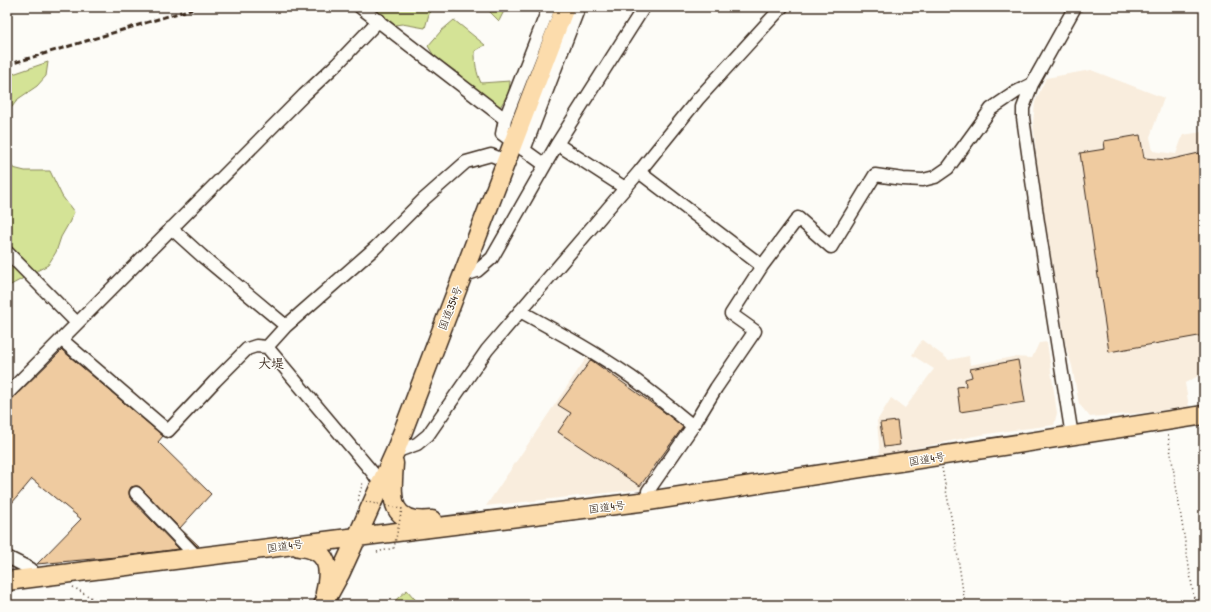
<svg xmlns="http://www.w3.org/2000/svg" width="1211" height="612" font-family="'Patrick Hand','Klee One',sans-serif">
  <rect width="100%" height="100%" fill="#fdfcf7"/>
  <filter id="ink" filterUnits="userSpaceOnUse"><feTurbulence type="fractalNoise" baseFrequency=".025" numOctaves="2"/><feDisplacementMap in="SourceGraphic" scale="8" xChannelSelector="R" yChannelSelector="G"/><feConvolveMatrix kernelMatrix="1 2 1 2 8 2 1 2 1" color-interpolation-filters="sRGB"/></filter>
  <g filter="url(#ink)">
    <!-- built -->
    <path fill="#f9eddd" d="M1091,70l73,28 -14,39 3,14 23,3 7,-19 19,-3 2,-3v244l-19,10 4,24 -48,6 -51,4 -11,-13 -7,-38 -6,-19 -26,-158 -7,-66 2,-21 11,-24z
      M922,340l27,20 20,-4 1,9 43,-8 19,1 7,-15 8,-1 10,71 -3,12 -40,5 -40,6 -94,20 -3,-35 14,-23 14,10 29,-39 -22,-14z
      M589,354l99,71 -46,64 -156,17z"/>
    <!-- green -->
    <path fill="#d4e396" stroke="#88865a" d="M365,7h66l-6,21 -23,-4 -7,1 -11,-9 -10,-3z
      M485,7h21l-7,14z
      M454,20l31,25 -10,6c0,12 1,21 6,32l29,-2 -1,11 -10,17 -31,-26 -10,-10 -24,-17 -6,-10 13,-15z
      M48,62l-2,14 -9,10 -19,13 -6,8 -5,2v-33z
      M7,157l6,11 12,3h25l12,25 12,16 -5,11 -8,14 -5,15 -8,13 -41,22z
      M407,590l13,15h-30z"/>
    <!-- building -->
    <path fill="#efcba0" stroke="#3b2a1e" d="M1140,135l4,23 24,2 31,-7 5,37v73h-2l2,12v60l-95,17 -29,-199 25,-4 -1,-8z
      M62,350l101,86 -5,6 53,52 -31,34 19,18h-2l-56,-58 -3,-2h-3l-4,1 -2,4v3l1,4 49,51 -63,8 -79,7 44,-45 -49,-40 -25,30v-108l5,-2z
      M591,360l73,52 19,15 -43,59 -82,-54 13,-19 -13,-8z
      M1018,360l7,42 -65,10 -3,-25 9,-1 -1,-7 7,-2 -2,-8z
      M897,421l3,24 -16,2 -4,-24z"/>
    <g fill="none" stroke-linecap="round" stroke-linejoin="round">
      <defs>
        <path id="minor" d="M360,7l145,112 -3,15 43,31
          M505,119l44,-112
          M557,144l68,44
          M524,150l55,-143
          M639,172l123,94
          M171,228l31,28 84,70
          M7,255l1,-2 69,70
          M462,276l15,-5 15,-13 65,-114 87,-137
          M520,311c38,21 75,41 111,66 21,15 41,32 62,49
          M62,340l106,91 47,-50 32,-32 9,-3 11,1 106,126 8,12
          M267,347l19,-21 89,-78 48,-48 43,-38 25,-7 15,6
          M7,394l297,-299 34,-32 41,-43
          M1072,436l-34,-214 -15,-104v-10l9,-24 43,-77
          M395,452l22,-8 11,-9 59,-85 152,-178 59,-73 84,-92
          M136,493l62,65
          M648,501v-10l45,-65 23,-38 39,-57 -24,-17 31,-48 36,-48 33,29 44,-72 28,4 20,1 12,-3 13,-9 43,-59 25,-17 16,-8
          M7,557l24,12 4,9"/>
        <path id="highway" d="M394,463c-2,33 -7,62 38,57
          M299,547c30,2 32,21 26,46
          M7,581l350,-44 291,-36 556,-86
          M323,605l17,-31 17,-37 38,-85 170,-445"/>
      </defs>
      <!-- minor casing -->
      <use href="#minor" stroke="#3b2a1e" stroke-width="15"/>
      <!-- highway casing -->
      <use href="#highway" stroke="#3b2a1e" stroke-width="21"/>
      <!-- path -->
      <path stroke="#3b2a1e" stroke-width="1.5" stroke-dasharray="1 3" stroke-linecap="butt" d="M1168,435l27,170
        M942,468l14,76 9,61
        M359,496l4,-14
        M377,552l17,-4
        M73,587l31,18"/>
      <!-- minor -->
      <use href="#minor" stroke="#fdfcf7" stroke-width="12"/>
      <!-- highway -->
      <use href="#highway" stroke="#fcdcac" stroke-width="18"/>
      <!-- rail -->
      <path stroke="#3b2a1e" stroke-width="3" stroke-dasharray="6 3" stroke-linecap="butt" d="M7,65l191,-58"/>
      <!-- path-bridge -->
      <path stroke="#3b2a1e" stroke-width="1.5" stroke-dasharray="1 3" stroke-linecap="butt" d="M358,500l44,9 -8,39"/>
    </g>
  </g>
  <g text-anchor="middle" stroke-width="3" stroke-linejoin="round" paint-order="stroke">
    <!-- street labels -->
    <g font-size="11" fill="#3b2a1e" stroke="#fdfcf7">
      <text transform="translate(450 308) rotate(-69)" y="4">国道354号</text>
      <text transform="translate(927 459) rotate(-9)" y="4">国道4号</text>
      <text transform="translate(607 507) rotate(-7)" y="4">国道4号</text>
      <text transform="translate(285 546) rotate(-8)" y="4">国道4号</text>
    </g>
    <!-- quarter labels -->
    <g font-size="13" font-weight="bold" fill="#3b2a1e" stroke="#fdfcf7">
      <text x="271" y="368">大堤</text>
    </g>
  </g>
  <!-- margin -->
  <rect width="1211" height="612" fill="none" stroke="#fdfcf7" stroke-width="24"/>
  <rect x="12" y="12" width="1187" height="588" fill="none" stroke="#3b2a1e" stroke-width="1.5" filter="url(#ink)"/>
</svg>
